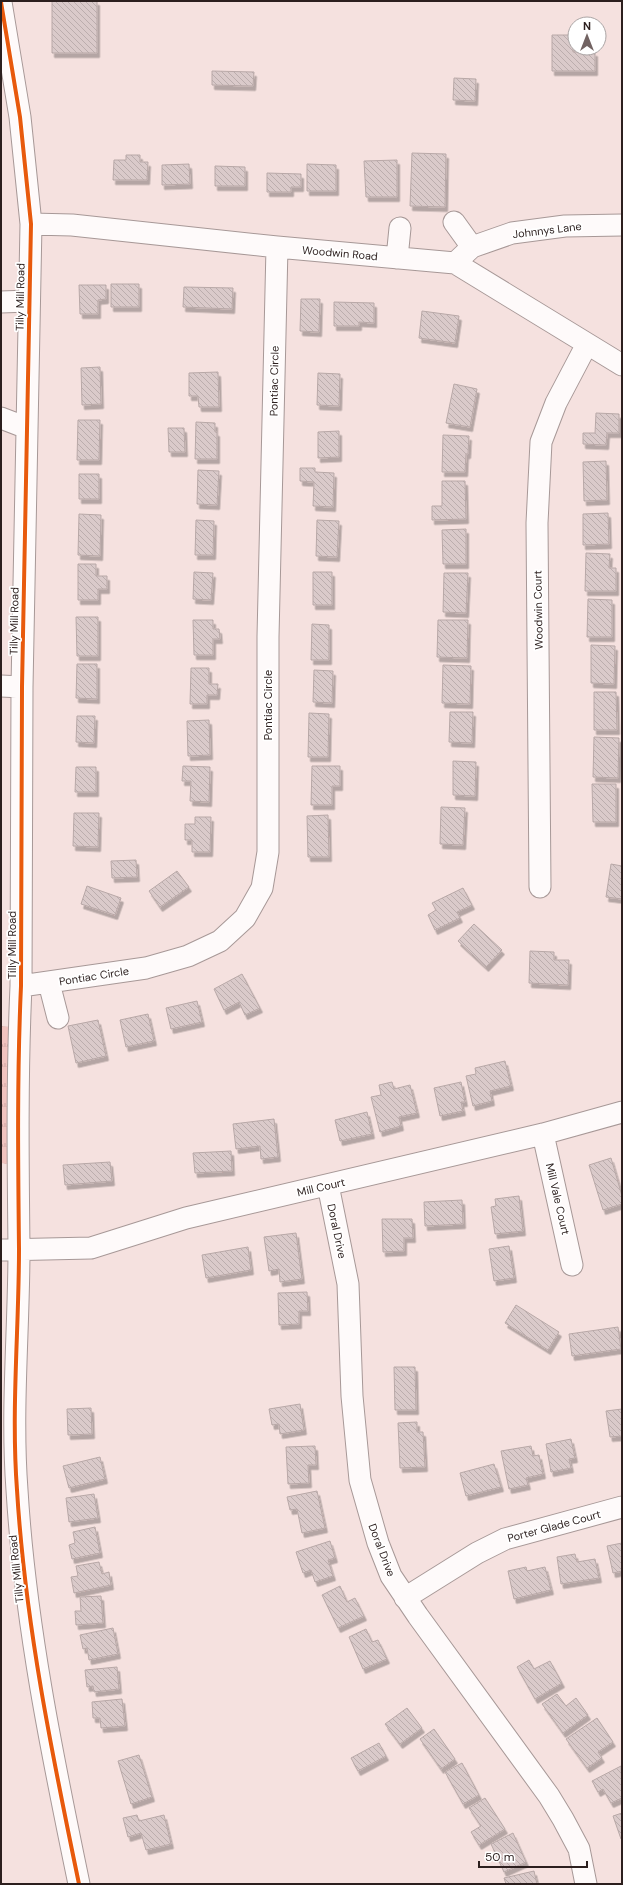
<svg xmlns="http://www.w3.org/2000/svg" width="623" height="1885" font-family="'DM Sans',sans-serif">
  <defs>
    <pattern id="park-tufts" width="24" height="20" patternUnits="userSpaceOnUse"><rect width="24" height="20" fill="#f1c3bf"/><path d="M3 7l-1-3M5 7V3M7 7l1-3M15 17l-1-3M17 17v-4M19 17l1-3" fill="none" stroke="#cfa7a4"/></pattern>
    <pattern id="building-back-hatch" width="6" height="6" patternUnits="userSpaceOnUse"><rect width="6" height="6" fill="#dacaca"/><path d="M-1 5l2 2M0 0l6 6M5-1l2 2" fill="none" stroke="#bbadad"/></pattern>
    <filter id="shadow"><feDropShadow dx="2.5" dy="4.5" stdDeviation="0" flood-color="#0004"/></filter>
  </defs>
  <rect width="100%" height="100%" fill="#f5e1df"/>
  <!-- park -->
  <path fill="url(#park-tufts)" d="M1,1026l18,2 -1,138 -17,-3z"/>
  <!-- building -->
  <path fill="url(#building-back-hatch)" stroke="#b8a8a7" filter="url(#shadow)" d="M52,1h45v52h-45z
    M552,35h21v17h22v19h-43z
    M212,71l42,1 -1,14 -41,-1z
    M454,78l22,1 -1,22 -22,-1z
    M412,153l34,1 -1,53 -35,-1z
    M126,155h14v7h8l-1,18h-34l1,-20h12z
    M397,160v37h-31l-2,-36z
    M189,164l1,20 -28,1v-20z
    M307,164l29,1v26h-29z
    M215,166l30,1v19h-30z
    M267,173l34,1v13h-10v5h-24z
    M111,284h28v23h-28z
    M79,285h27v14l-8,1v14h-18z
    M184,287l49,1 -1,21 -49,-2z
    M301,299h19l-1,33 -19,-1z
    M334,302l40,1v20l-15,-1v4h-25z
    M422,311l37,5 -4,27 -36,-5z
    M100,367l1,37 -19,1 -1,-37z
    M218,372l1,35h-20l-1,-11h-9v-23z
    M318,373l22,1 -1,32 -22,-1z
    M454,384l23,5 -7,38 -24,-4z
    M596,413l23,1v19h-12l-1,12 -23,-1v-11h12z
    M78,420h22l-1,40h-22z
    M196,422l19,1v9h2v27h-22z
    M168,428h16l1,24h-16z
    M339,431v26l-21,1v-26z
    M443,435l26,1 -1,18h-2l-1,18h-23z
    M606,461l1,39 -23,1 -1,-39z
    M300,468h15v4l19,1 -1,34 -20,-1 1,-24 -14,-1z
    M198,470l21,1 -2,34 -20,-1z
    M79,474h20v25h-20z
    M442,481h23l1,38 -34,1v-14h10z
    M608,513l1,31 -26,1v-31z
    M79,514l22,1 -1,41 -22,-1z
    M196,520l18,1 -1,34h-18z
    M317,520l22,1 -2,36 -21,-1z
    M466,529v35h-23l-1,-34z
    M586,553l24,1 -1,14h7v23h-31z
    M78,564h18v12h11v13h-9v11h-20z
    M194,572l19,1 -2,27 -18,-1z
    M313,572h19v33h-19z
    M444,573h24l-2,40 -23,-1z
    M588,599l24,1v37h-25z
    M76,617h22v39h-21z
    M193,620h20v9h6l1,10h-7v16h-19z
    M438,620h30l-1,38 -30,-1z
    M312,624l17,1v35h-18z
    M591,645l24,1 -1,38 -23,-1z
    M77,664h20v35l-21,-1z
    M443,665l28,1 -1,38 -28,-1z
    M191,668h18v16h9l-1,11h-10v9h-17z
    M314,670l19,1 -1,32 -19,-1z
    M594,692h22l1,38h-23z
    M450,712h23l-1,31 -23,-1z
    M309,713l20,1 -1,43h-20z
    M77,716h18l-1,27 -18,-1z
    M209,720l1,35 -22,1 -1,-35z
    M594,737l25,1 -1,40 -25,-1z
    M453,761l23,1 -1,34 -22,-1z
    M183,766l27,1 -1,35 -19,-1 1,-20h-9z
    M312,766h28v20h-8v19h-21z
    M76,767h20v25h-21z
    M592,784h24v38h-23z
    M441,807l24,1 -2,37 -23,-1z
    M74,813h25l-1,34 -25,-1z
    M328,815l1,42h-21l-1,-41z
    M195,817h16l-1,35h-18v-12h-7v-16h10z
    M136,860l1,17 -25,1 -1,-17z
    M611,864l11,2v33l-16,-2z
    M177,871l12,16 -29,20 -11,-16z
    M87,886l34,12 -6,17 -34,-11z
    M463,888l9,17 -15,7 3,6 -25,12 -7,-15 8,-5 -4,-7z
    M474,924l28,26 -16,17 -28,-26z
    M530,951l24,1v8h15l-1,25 -39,-2z
    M242,974l18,34 -15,7 -6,-13 -15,8 -10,-21z
    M197,1001l5,21 -31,7 -5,-21z
    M148,1014l6,27 -28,6 -6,-27z
    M98,1020l8,36 -30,7 -8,-37z
    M505,1061l6,25 -21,5 2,10 -19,5 -7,-30 10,-2 -1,-6z
    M392,1082l2,7 16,-4 7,28 -18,4 2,9 -21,6 -9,-35 10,-2 -2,-10z
    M461,1082l4,20h-4l2,9 -23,5 -6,-28z
    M367,1112l5,22 -32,7 -5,-21z
    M274,1119l4,38 -17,2 -1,-13 -24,3 -3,-25z
    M231,1151l1,20 -37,2 -2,-20z
    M611,1158l11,38v8l-19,6 -14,-45z
    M110,1162l2,19 -47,4 -2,-20z
    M519,1196l4,35 -28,3 -4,-27 5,-1 -1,-7z
    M462,1200l1,24 -38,2 -1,-24z
    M382,1219h30l1,19h-9v13l-21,1z
    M296,1233l6,46 -22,3 -1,-13 -10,2 -5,-34z
    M509,1246l5,32 -20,3 -5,-32z
    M248,1247l3,23 -45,8 -4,-23z
    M307,1292l1,19h-9v13l-20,1 -1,-32z
    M516,1305l43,27 -11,18 -43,-27z
    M618,1327l3,22 -49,7 -3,-22z
    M394,1367h21l1,43h-21z
    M300,1404l4,26 -24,4 -1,-10 -7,1 -3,-16z
    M91,1408l1,26 -24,1 -1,-26z
    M622,1409v27l-12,1 -4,-26z
    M417,1422v10h6l2,35 -25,1 -2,-45z
    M571,1439l4,19 -6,1 2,9 -20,4 -5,-28z
    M315,1446l1,19h-8l1,18 -21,1 -2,-37z
    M531,1446l2,10 6,-1 4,19 -17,4 2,7 -19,4 -8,-38z
    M100,1457l5,22 -36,9 -6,-22z
    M494,1464l7,23 -35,9 -6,-23z
    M317,1491l8,37 -23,5 -5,-24 -7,1 -3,-13z
    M94,1494l4,24 -29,4 -3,-24z
    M95,1527l5,26 -28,6 -3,-14 6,-2 -2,-11z
    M330,1541l5,17 -7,2 5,16 -18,6 -4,-12 -8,3 -7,-21z
    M622,1543v28l-9,2 -6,-27z
    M575,1554l2,8 18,-3 4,19 -38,6 -4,-27z
    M99,1562l3,12 7,-2 2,13 -37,8 -3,-16 7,-1 -2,-10z
    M526,1567l1,4 18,-4 6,23 -37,9 -6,-28z
    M340,1586l7,16 8,-4 9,18 -26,12 -16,-33z
    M101,1596l2,27 -27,2 -1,-14h6l-1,-14z
    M113,1628l5,26 -29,6 -2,-12 -4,1 -3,-14z
    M366,1629l6,13 6,-2 9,19 -24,10 -14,-32z
    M529,1660l5,9 16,-8 12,22 -27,16 -18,-32z
    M117,1667l2,22 -25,3 -1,-6 -6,1 -2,-17z
    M557,1694l9,12 10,-8 12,17 -25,18 -21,-29z
    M122,1699l3,27 -24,2 -1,-10h-7l-1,-16z
    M407,1708l15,20 -22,16 -15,-20z
    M597,1718l16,24 -15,10 4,6 -15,10 -21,-29z
    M434,1729l21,30 -14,10 -21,-30z
    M379,1743l7,13 -28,15 -7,-13z
    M139,1755l13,42 -21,7 -13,-43z
    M462,1763l17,32 -16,9 -18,-32z
    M621,1766l1,32 -11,5 -8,-14 -5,3 -6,-11z
    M485,1798l20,31 -26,16 -8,-13 10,-6 -12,-18z
    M622,1813v26h-1l-8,-23z
    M137,1815l2,6 25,-6 7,29 -25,6 -5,-17 -13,4 -5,-19z
    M513,1833l13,29 -22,10 -13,-28z
    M534,1871l3,13h-31l-2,-6z"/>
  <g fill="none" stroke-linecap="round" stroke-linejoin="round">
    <defs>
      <path id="minor" d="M1,2l19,115 11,107 -9,463 -1,299c-4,88 -3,175 -2,263 0,80 -8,161 -2,241 8,132 35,264 62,394
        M454,222l18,25
        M31,224l41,1 205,22 178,16 167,102
        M397,258l3,-30
        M455,263l17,-16 40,-14 53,-7 57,-1
        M1,302l28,-1
        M1,418l26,10
        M1,686l21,1
        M540,887l-3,-364 4,-81 15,-39 31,-59
        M49,983l9,35
        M21,986l125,-18 42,-12 32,-15 25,-23 17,-30 6,-36v-215l9,-390
        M543,1134l29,131
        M328,1185l20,99 4,112 8,84 18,63 13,33 27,40 131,180 14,23 16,30 7,35
        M1,1250l90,-2 95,-30 357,-84 79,-22
        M405,1598l72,-45 28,-14 117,-32"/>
    </defs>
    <!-- minor casing -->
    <use href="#minor" stroke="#a79897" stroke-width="23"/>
    <!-- minor -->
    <use href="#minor" stroke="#fefafa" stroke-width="21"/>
    <defs>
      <path id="cycleway" d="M1,2l19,115 11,107 -9,463 -1,299c-4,88 -3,175 -2,263 0,80 -8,161 -2,241 8,132 35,264 62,394"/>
    </defs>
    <!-- cycleway casing -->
    <use href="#cycleway" stroke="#fff" stroke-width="6"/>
    <!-- cycleway -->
    <use href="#cycleway" stroke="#e8590c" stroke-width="4"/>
  </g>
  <g text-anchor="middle" stroke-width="3.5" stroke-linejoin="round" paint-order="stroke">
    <!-- street labels -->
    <g font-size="11" fill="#2c1f1e" stroke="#fff">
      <text transform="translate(547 230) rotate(-7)" y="4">Johnnys Lane</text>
      <text transform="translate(340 253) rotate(5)" y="4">Woodwin Road</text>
      <text transform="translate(20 297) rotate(-89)" y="4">Tilly Mill Road</text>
      <text transform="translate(274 381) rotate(-89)" y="4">Pontiac Circle</text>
      <text transform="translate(538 610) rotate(-91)" y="4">Woodwin Court</text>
      <text transform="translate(14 621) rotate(-89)" y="4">Tilly Mill Road</text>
      <text transform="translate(268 705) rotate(-90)" y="4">Pontiac Circle</text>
      <text transform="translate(12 945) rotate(-90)" y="4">Tilly Mill Road</text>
      <text transform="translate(94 976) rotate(-9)" y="4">Pontiac Circle</text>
      <text transform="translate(321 1187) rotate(-13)" y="4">Mill Court</text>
      <text transform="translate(558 1199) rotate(77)" y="4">Mill Vale Court</text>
      <text transform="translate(337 1231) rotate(78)" y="4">Doral Drive</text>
      <text transform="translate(554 1526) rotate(-15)" y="4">Porter Glade Court</text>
      <text transform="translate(382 1550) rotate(69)" y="4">Doral Drive</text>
      <text transform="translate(16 1569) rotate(-96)" y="4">Tilly Mill Road</text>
    </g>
  </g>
  <!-- border -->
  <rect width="623" height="1885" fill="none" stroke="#2c1f1e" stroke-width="4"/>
  <!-- north arrow -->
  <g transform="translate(587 36)"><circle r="19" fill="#ffffff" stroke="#aba5a5"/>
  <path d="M0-3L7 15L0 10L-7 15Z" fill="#726362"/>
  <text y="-6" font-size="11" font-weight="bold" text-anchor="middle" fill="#2c1f1e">N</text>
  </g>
  <!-- scale -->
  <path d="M479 1861v6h108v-6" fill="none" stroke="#2c1f1e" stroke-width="2"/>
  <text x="485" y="1861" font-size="12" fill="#2c1f1e" stroke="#ffffff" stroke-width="3" paint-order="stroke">50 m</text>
</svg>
